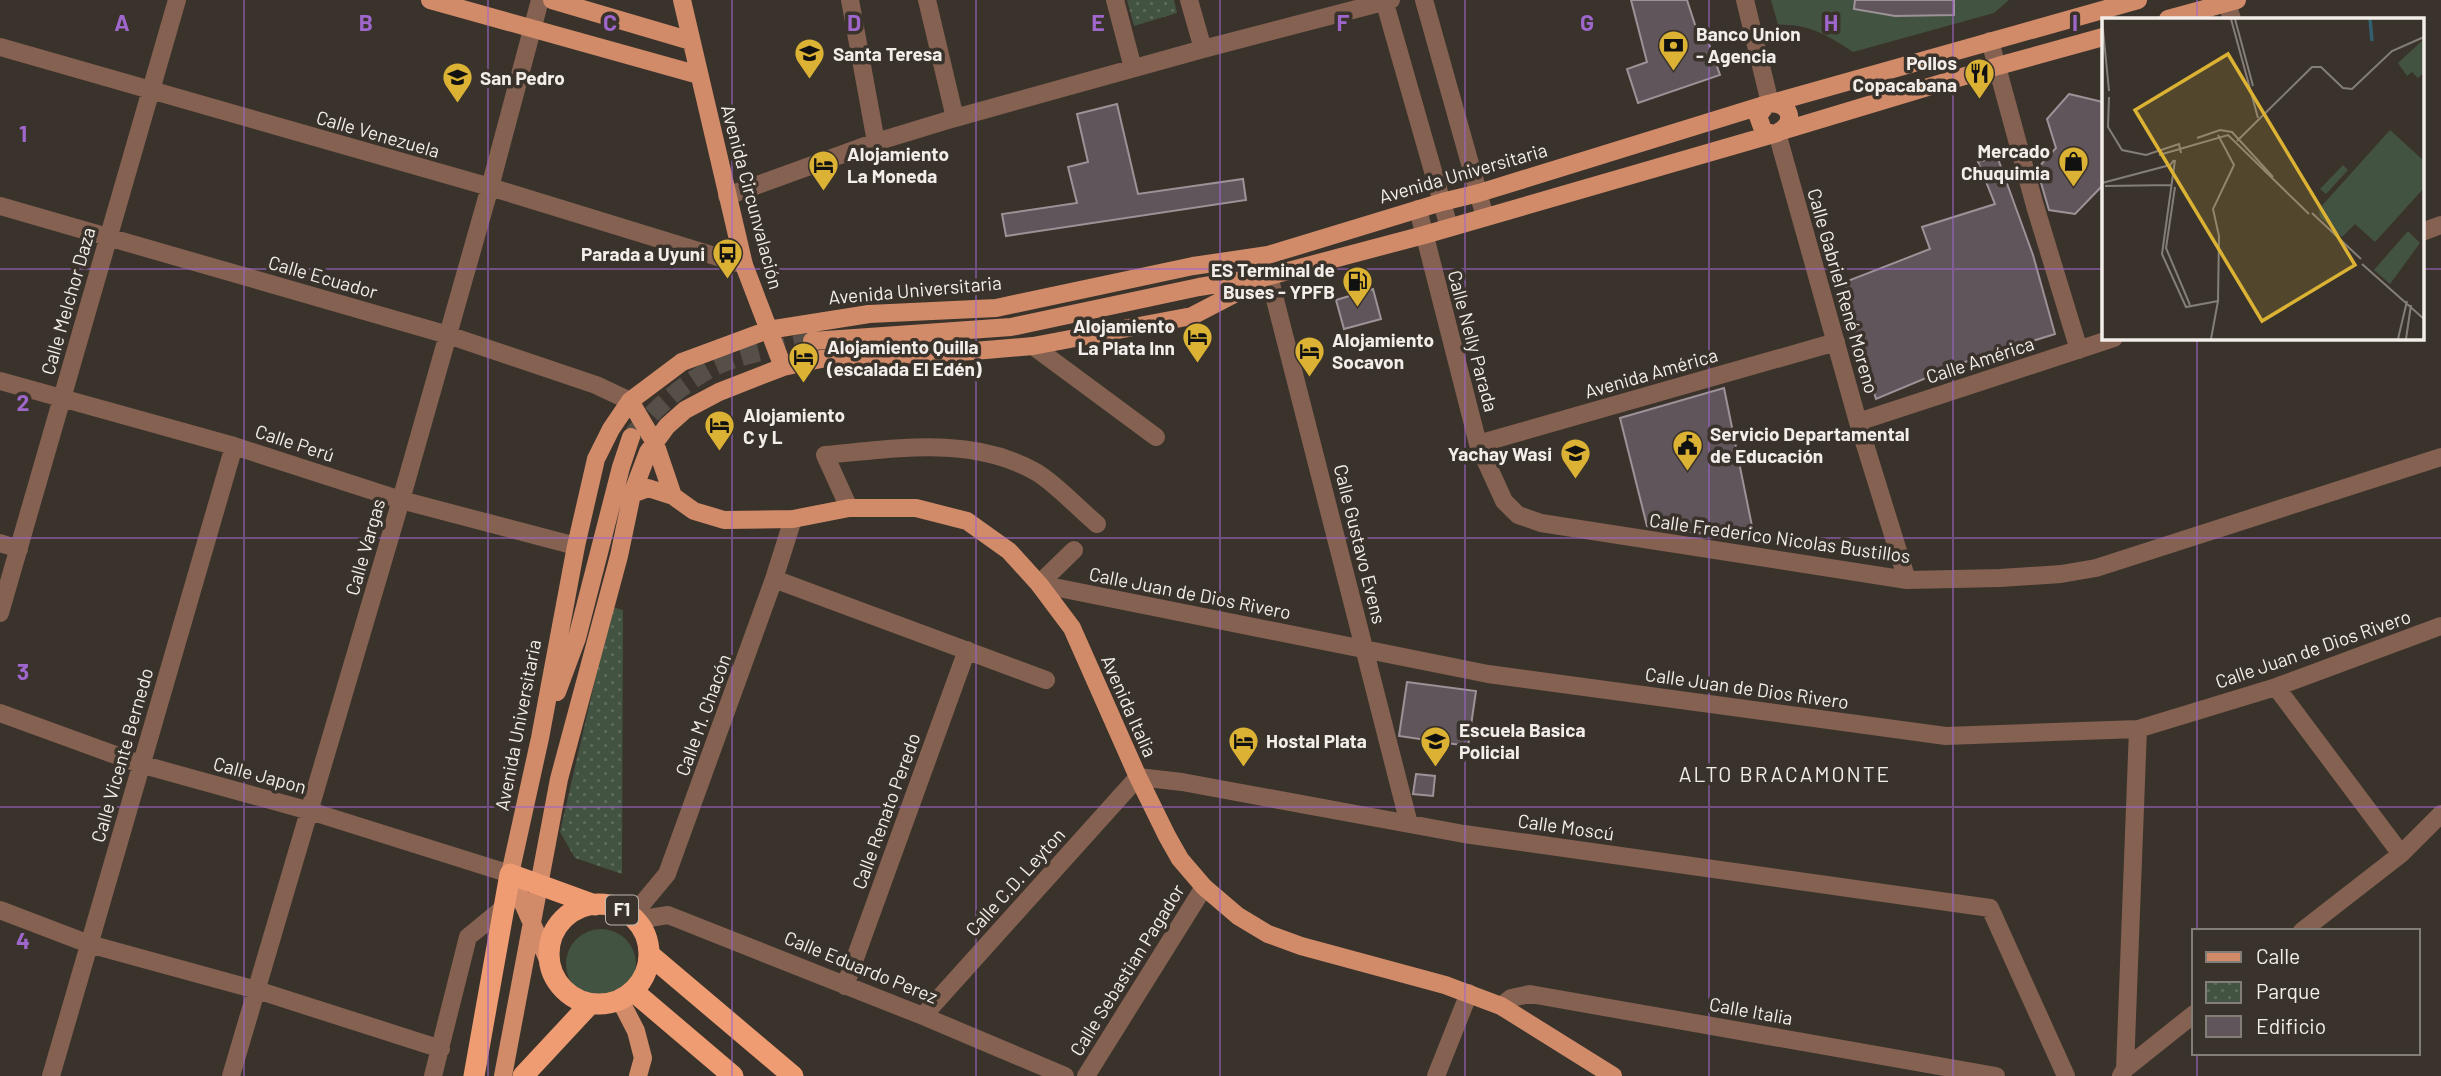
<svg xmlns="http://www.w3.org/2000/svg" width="2441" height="1076" font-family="Barlow,sans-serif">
  <defs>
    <pattern id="park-dots" width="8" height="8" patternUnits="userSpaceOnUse" patternTransform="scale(1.75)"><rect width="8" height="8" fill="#435341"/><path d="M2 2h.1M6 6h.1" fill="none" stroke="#5f6c5c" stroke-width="1.8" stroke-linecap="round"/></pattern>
  </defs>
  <rect width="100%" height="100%" fill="#3a332c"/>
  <!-- grass -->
  <path fill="#435341" d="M1771,0h238l-15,13 -141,39c-24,-16 -46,-29 -75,-27z
    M566 964a35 35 0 1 1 70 0a35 35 0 1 1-70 0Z"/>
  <!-- park -->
  <path fill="url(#park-dots)" d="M1127,0h47l3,13 -43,13z
    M612,607l11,3 -1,264 -47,-16 -15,-26z"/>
  <!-- building -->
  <path fill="#5f555a" stroke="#9d9298" stroke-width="2" d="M1631,0h56l14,43 7,-2 12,34 -82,28 -11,-34 20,-7z
    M1855,0h99v15l-59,1 -41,-7z
    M2069,94l34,8v83l-28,29 -26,-4 -12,-41 19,-21 -9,-29z
    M1117,104l21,90 105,-15 3,21 -240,36 -4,-22 75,-11 -9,-36 20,-5 -11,-48z
    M1997,156l36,99 22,79 -93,29 -86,36 -19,-62 -12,-55 85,-33 -8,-22 73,-23 -17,-42z
    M1373,289l8,30 -37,10 -8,-29z
    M1724,388l31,153 -108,-15 -27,-108z
    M1407,682l69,9 -8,55 -69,-10z
    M1416,774l19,2 -2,20 -20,-2z"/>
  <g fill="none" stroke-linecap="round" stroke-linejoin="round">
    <!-- major-tunnel -->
    <path stroke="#564f48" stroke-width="18" stroke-dasharray="18 9" stroke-linecap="butt" d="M633,434c23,-26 48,-49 79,-66 29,-14 69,-20 100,-27"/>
    <!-- minor -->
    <path stroke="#846150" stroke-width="18" d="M850,0l26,142
      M927,0l28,118
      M1115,0l18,68
      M1189,0l14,49
      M1384,0l65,227
      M1424,0l61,217
      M1745,0l25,103
      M2226,0l6,19
      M1990,41l45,165 44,144
      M0,47l490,140 254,78
      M1777,133l81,289 49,158
      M727,196l149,-54 79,-24 248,-69 188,-49
      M0,206l448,129 148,50 34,16
      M1418,209l60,235 26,57 14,14 23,8 366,57 93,-2 61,-4 35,-6 345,-111
      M2422,232l19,-7
      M1269,276l140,548
      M1033,346l123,91
      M0,381l234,65 167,54 175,46
      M1858,422l256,-84
      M1478,444l358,-102
      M849,508l-24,-53c70,-6 146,-20 211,17 19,11 43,37 61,52
      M0,543l19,6
      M774,579l272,101
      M1039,584l449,90 458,62 192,-7 138,-42 165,-61
      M1039,584l35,-34
      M0,613l177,-613
      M2276,687l125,167
      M0,713l140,51 170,47 200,63
      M0,910l89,34 168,46 184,59
      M632,916l35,-42 107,-295 19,-60
      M637,920l31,-5 255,101 142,60
      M2302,931l99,-77 40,-40
      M845,986l122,-336
      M1501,1006l10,-8 19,-4 466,82
      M923,1016l215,-239 44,5 282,52 526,74 76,168
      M2125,1069l13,-340
      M51,1076l183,-630
      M231,1076l170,-576 89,-313 50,-187
      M433,1076l35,-139 39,-32
      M1086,1076l118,-189
      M1436,1076l33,-83
      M2121,1076l4,-7 69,-55"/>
    <!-- major -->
    <path stroke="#d28b69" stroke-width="18" d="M430,0l269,75
      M552,0l139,41
      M682,0l62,265 39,102
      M2168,19l69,-19
      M1772,103l366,-103
      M1782,131l216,-65 105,-29
      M812,341l199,-14 188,-40 56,-9
      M630,401l25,42 18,53 21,15 30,9 69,-1 56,-11h67l51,13 42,30 30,33 33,44 66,149 29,59 13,23 24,28 34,29 30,18 33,12 144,39 56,21 112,70
      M632,494l16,-6 25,8
      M557,692l20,-54 44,-171 10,-30
      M550,964l-40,-90 30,-136 36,-192 20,-87 15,-30 19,-28 52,-39 86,-32 101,-16 127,-6 197,-42 75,-11 174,-53 37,-9 288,-89
      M620,1000l16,31 7,27 -5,18
      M503,1076l56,-297 60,-223 13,-62 16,-42 19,-26 18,-16 34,-18 64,-25 38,-8 153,-8 59,-5 159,-30 77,-40 155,-41 353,-102c21,-10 13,-33 -10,-29l-9,12 5,14 9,4"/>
    <!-- highway -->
    <path stroke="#f09c72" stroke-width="21" d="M549 954a50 50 0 1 1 100 0a50 50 0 1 1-100 0Z
      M650,955l143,121
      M633,991l100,85
      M474,1076l36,-202 85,31
      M523,1076l67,-72"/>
  </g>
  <!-- grid -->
  <path fill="none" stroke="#9f66cc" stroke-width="2" stroke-opacity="0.55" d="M244,0v1076M488,0v1076M732,0v1076M976,0v1076M1220,0v1076M1465,0v1076M1709,0v1076M1953,0v1076M2197,0v19M0,269h2103M2422,269h19M2197,338v593M0,538h2441M0,807h2441M2197,1053v23"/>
  <!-- icons -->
  <defs>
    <symbol id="bank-pin" viewBox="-11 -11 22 30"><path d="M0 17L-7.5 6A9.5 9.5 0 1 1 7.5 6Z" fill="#dbb233" stroke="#3a332c"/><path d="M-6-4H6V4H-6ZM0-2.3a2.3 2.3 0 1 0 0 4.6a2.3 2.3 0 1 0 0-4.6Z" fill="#111"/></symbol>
    <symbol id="school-pin" viewBox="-11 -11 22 30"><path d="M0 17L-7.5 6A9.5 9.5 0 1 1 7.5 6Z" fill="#dbb233" stroke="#3a332c"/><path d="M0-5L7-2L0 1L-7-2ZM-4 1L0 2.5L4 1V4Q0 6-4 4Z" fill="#111"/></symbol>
    <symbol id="restaurant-pin" viewBox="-11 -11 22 30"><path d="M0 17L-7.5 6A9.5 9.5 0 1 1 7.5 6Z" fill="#dbb233" stroke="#3a332c"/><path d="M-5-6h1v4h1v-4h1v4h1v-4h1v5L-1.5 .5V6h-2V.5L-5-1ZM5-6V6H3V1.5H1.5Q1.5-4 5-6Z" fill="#111"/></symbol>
    <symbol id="shop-pin" viewBox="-11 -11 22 30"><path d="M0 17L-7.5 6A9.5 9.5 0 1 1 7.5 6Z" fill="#dbb233" stroke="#3a332c"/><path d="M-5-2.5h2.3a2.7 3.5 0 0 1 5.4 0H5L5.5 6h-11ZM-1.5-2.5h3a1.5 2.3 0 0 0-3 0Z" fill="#111"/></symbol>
    <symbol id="hotel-pin" viewBox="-11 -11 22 30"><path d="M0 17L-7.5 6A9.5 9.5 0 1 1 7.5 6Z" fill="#dbb233" stroke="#3a332c"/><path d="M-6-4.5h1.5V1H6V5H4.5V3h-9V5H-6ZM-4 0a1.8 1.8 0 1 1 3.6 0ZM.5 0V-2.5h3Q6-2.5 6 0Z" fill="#111"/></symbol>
    <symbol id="bus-pin" viewBox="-11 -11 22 30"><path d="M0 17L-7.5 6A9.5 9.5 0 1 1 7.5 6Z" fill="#dbb233" stroke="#3a332c"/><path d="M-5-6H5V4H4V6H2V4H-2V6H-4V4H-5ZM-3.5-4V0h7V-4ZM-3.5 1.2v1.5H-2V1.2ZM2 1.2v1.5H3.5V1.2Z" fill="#111"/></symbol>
    <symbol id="fuel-pin" viewBox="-11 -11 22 30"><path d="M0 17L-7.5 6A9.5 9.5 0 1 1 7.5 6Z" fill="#dbb233" stroke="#3a332c"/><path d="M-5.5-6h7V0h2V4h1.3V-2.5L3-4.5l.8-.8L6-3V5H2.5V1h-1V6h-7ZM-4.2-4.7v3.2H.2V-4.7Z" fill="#111"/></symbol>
    <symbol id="civic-pin" viewBox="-11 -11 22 30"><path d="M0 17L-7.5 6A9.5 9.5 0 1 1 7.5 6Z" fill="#dbb233" stroke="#3a332c"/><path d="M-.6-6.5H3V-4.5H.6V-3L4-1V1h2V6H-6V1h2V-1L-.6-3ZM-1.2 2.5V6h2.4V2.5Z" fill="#111"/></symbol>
  </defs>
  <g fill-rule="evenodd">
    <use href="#bank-pin" x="1656" y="28" width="35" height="47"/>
    <use href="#school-pin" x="792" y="36" width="35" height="47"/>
    <use href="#restaurant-pin" x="1962" y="56" width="35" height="47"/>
    <use href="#school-pin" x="440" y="60" width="35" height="47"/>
    <use href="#shop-pin" x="2056" y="144" width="35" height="47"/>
    <use href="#hotel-pin" x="806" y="148" width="35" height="47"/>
    <use href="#bus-pin" x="710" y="236" width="35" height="47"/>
    <use href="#fuel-pin" x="1340" y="264" width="35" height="47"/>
    <use href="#hotel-pin" x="1180" y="320" width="35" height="47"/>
    <use href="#hotel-pin" x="1292" y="334" width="35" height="47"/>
    <use href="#hotel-pin" x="786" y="340" width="35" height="47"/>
    <use href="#hotel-pin" x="702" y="408" width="35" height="47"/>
    <use href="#civic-pin" x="1670" y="428" width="35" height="47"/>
    <use href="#school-pin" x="1558" y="436" width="35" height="47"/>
    <use href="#hotel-pin" x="1226" y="724" width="35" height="47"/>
    <use href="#school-pin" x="1418" y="724" width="35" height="47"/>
  </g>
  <g text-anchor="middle" stroke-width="7" stroke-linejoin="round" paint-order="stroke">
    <!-- shield labels -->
    <rect fill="#3a332c" stroke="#bcb6b0" stroke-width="2" x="606" y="895.5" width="32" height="29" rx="5"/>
    <g font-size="18" font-weight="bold" fill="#f3eee9">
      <text x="622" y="916">F1</text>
    </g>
    <!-- poi labels -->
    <g font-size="19" font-weight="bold" fill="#f3eee9" stroke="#3a332c" text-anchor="start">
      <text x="1696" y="41">Banco Union<tspan x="1696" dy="22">- Agencia</tspan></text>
      <text x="833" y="61">Santa Teresa</text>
      <text x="1957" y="70" text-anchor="end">Pollos<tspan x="1957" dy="22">Copacabana</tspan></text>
      <text x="480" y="85">San Pedro</text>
      <text x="2050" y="158" text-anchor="end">Mercado<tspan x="2050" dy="22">Chuquimia</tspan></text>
      <text x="847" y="161">Alojamiento<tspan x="847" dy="22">La Moneda</tspan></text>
      <text x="705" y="261" text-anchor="end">Parada a Uyuni</text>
      <text x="1335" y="277" text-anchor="end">ES Terminal de<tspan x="1335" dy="22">Buses - YPFB</tspan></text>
      <text x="1175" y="333" text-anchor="end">Alojamiento<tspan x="1175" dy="22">La Plata Inn</tspan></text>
      <text x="1332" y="347">Alojamiento<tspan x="1332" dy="22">Socavon</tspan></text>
      <text x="827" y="354">Alojamiento Quilla<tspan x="827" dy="22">(escalada El Edén)</tspan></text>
      <text x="743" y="422">Alojamiento<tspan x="743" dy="22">C y L</tspan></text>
      <text x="1710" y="441">Servicio Departamental<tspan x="1710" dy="22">de Educación</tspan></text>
      <text x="1552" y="461" text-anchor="end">Yachay Wasi</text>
      <text x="1459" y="737">Escuela Basica<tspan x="1459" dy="22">Policial</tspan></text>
      <text x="1266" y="748">Hostal Plata</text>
    </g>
    <!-- street labels -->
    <g font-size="19" fill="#f3eee9" stroke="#3a332c">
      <text transform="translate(378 134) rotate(16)" y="7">Calle Venezuela</text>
      <text transform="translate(1463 173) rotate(-16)" y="7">Avenida Universitaria</text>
      <text transform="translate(752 197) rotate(75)" y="7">Avenida Circunvalación</text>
      <text transform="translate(323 277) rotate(16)" y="7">Calle Ecuador</text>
      <text transform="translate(915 290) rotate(-5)" y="7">Avenida Universitaria</text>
      <text transform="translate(1843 291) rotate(74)" y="7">Calle Gabriel René Moreno</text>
      <text transform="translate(68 301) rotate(-74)" y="7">Calle Melchor Daza</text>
      <text transform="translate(1473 341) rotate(75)" y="7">Calle Nelly Parada</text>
      <text transform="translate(1980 360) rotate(-18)" y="7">Calle América</text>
      <text transform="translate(1651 373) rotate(-16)" y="7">Avenida América</text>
      <text transform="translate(295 443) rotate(18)" y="7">Calle Perú</text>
      <text transform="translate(1780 538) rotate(8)" y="7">Calle Frederico Nicolas Bustillos</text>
      <text transform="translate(1360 544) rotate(76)" y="7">Calle Gustavo Evens</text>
      <text transform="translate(365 547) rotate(-74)" y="7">Calle Vargas</text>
      <text transform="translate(1190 593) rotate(11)" y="7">Calle Juan de Dios Rivero</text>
      <text transform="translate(2313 649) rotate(-19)" y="7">Calle Juan de Dios Rivero</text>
      <text transform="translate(1747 688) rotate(8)" y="7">Calle Juan de Dios Rivero</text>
      <text transform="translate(1129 706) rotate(66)" y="7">Avenida Italia</text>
      <text transform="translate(703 715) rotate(-70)" y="7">Calle M. Chacón</text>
      <text transform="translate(518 725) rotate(-79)" y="7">Avenida Universitaria</text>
      <text transform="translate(122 755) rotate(-74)" y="7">Calle Vicente Bernedo</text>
      <text transform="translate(260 775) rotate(15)" y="7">Calle Japon</text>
      <text transform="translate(886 811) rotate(-70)" y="7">Calle Renato Peredo</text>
      <text transform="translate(1566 827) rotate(8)" y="7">Calle Moscú</text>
      <text transform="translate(1015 882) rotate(-48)" y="7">Calle C.D. Leyton</text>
      <text transform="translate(861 967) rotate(22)" y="7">Calle Eduardo Perez</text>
      <text transform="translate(1127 970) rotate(-58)" y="7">Calle Sebastian Pagador</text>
      <text transform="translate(1751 1011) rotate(10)" y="7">Calle Italia</text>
    </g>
    <!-- neighbourhood labels -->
    <g font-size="21" letter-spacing="2" fill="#f3eee9" stroke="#3a332c">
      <text x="1785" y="782">ALTO BRACAMONTE</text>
    </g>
  </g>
  <!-- overview -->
  <g transform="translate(2102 18)">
    <rect width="322" height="322" fill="#3a332c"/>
    <path d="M322,21v34l-6,5 -6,-6 -5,4 -9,-13zM288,112l34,31v27l-49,54 -20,-18 -13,13 -22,-20 -1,-8zM306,213l12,12 -30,41 -16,-14z" fill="#435341"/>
    <path d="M241,147l5,5 -22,24 -6,-5z" fill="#435341"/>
    <path fill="none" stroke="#315f6e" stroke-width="3.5" d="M268,1l2,22"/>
    <path fill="none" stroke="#847e78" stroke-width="2" d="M0,1l7,72M129,1l27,99M133,1l18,67M7,79l-1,30 14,23 24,5 33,-11 2,9M95,120l23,-8 12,2 41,45M135,123l75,-74h9l22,21 9,1 40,-38 32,-14M57,137l69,-20 81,79M73,142l-13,94 24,53 32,-6 -7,38M0,165l68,-18 4,-5M3,168l66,-1M73,169l-9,61 24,57M210,195l49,46M260,246l62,55M116,283l1,-65 -6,-27 21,-44 -16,-30M296,321l9,-38M304,321l5,-34"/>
    <path fill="#dbb233" fill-opacity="0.15" stroke="#dbb233" stroke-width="3.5" d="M126,36l127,211 -93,56 -127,-211z"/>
    <rect width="322" height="322" fill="none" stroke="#f3eee9" stroke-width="3.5"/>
  </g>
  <g font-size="23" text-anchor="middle" font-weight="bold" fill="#9f66cc" stroke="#3a332c" stroke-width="7" stroke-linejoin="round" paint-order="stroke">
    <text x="122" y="31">A</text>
    <text x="366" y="31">B</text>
    <text x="610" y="31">C</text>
    <text x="854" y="31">D</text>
    <text x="1098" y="31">E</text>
    <text x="1343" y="31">F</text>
    <text x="1587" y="31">G</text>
    <text x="1831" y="31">H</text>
    <text x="2075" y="31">I</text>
    <text x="23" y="142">1</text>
    <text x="23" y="411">2</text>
    <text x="23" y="680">3</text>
    <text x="23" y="949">4</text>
  </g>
  <!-- legend -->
  <rect x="2192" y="929" width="228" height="126" fill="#3a332c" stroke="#847e78" stroke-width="2"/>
  <rect x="2206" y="952" width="35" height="10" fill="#d28b69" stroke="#847e78" stroke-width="2"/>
  <text x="2256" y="964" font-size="21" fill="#f3eee9">Calle</text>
  <rect x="2206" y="982" width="35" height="21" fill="url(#park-dots)" stroke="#847e78" stroke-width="2"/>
  <text x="2256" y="999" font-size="21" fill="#f3eee9">Parque</text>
  <rect x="2206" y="1016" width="35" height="21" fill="#5f555a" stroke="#847e78" stroke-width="2"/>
  <text x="2256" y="1034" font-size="21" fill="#f3eee9">Edificio</text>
</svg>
